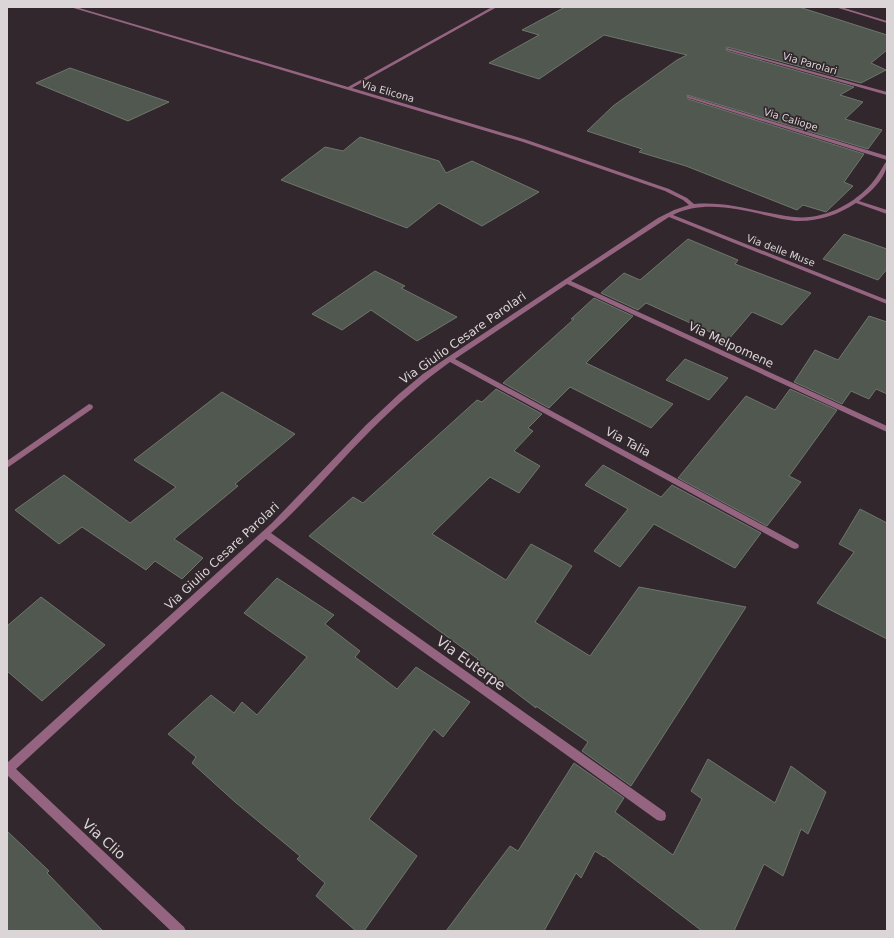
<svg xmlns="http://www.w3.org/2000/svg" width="894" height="938" font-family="'DejaVu Sans',sans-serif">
  <rect width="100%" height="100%" fill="#31272c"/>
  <!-- building -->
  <path fill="#505850" stroke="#6d766d" d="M565,7h234l88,28v15l-16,13 15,7 -25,13 -134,-36 -1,1 1,3 127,36 -14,8 23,7 -18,17 37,11 -14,19 -181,-54 1,4 176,55 -20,28 9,4 -27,26 -23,-7 -6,5 -111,-44 -47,-14 3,-3 -55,-18 26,-25 64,-46 10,-5 -83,-20 -65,44 -50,-16 50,-28 -17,-5z
    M70,68l99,34 -41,19 -92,-38z
    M360,137l79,24 7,12 26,-12 67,31 -57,34 -43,-23 -32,25 -126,-48 44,-33 18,4z
    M844,234l43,15v20l-9,11 -55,-21z
    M688,239l50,21 -3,4 76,29 -29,32 -30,-13 -24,28 -82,-37 -8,7 -37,-17 23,-20 16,7z
    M375,271l30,15 -4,2 56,29 -40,24 -46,-31 -29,20 -30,-16z
    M594,298l39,18 -47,47 87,41 -22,24 -81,-41 -21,21 -46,-25 71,-64h-3z
    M869,316l18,6v72l-11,-5 -7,10 -18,-8 -9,13 -48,-22 21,-32 23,10z
    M685,359l43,19 -19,22 -43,-20z
    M496,389l46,25 -14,14 5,3 -19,20 26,15 -21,27 -29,-16 -58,57 74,46 25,-36 41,22 -37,56 55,34 49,-69 107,20 -115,179 -49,-35 6,-9 -52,-36v2l-60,-46 2,-3 -169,-123 44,-39 10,6 93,-84 21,-19 5,2z
    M790,389l47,21 -48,66 12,6 -34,44 -89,-48 68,-82 29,14z
    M222,392l73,42 -60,50 3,2 -64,53 29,19 -21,21 -27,-18 -9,9 -64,-43 -23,17 -44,-34 49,-35 66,48 46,-36 -42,-27z
    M603,465l58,32 11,-12 89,48 -26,35 -81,-44 -34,43 -26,-16 34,-42 -43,-24z
    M860,509l27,14v116l-70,-36 37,-51 -15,-8z
    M277,578l57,37 -9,9 35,27 -5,6 42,32 19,-22 54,35 -27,35 -9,-8 -65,90 48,37 -53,75h-8l-40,-35 9,-13 -28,-24 3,-3 -65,-54 -43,-39 4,-6 -28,-23 43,-39 23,18 8,-11 15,13 50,-58 -63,-44z
    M41,597l64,48 -63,56 -35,-30v-45z
    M708,759l67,44 16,-37 35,26 -18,42 -7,-5 -18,47 -19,-12 -30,67h-32l-98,-75v1l-9,-6 -14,27 -5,-5 -32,58h-98l64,-85 8,5 56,-88 50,35 -9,14 58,43 29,-56 -11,-8z
    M7,831l42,40 -2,2 56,58h-96z"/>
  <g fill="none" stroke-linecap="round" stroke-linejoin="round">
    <!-- service -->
    <path fill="#946480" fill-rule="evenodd" d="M89,404l3,1 1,2 -1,2 -85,59v-7z"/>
    <!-- minor -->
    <path fill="#946480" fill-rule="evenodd" d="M70,7h6l272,80 144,-80h5l-145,81 175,52 142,49 18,9 7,6c36,-3 65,9 100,13 29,3 59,-12 78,-34 5,-6 9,-13 13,-20l2,-1c0,15 -16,30 -28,39l28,9v4l-31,-11c-18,12 -39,19 -61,18 -8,-1 -18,-3 -26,-5 -31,-7 -66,-16 -96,-1l214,85v4l-218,-87 -98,64 316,145v6l-320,-148 -112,75 343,185 1,2 -1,2 -3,1 -3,-1 -342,-186c-28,20 -54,43 -79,68 -34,34 -64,71 -100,103l394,279 1,4 -1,4 -4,1 -4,-1 -391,-281 -250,230 168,158 2,4h-15l-164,-156v-12l265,-240 94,-98 33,-31 24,-20 25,-17 210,-139 16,-8 15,-5 -6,-5 -18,-9 -142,-49z
      M835,7h6l46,14v2z
      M727,48l160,44v3l-160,-45z
      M688,96l199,60v4l-199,-62z"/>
  </g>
  <g text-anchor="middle" stroke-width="3.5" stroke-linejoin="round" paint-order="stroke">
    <!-- far-street labels -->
    <g font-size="10" fill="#dbd5d8" stroke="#31272c">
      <text transform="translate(810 63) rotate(16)" y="4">Via Parolari</text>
      <text transform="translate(388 91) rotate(16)" y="4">Via Elicona</text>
      <text transform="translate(791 119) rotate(17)" y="4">Via Caliope</text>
      <text transform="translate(781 250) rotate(21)" y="4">Via delle Muse</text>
    </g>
    <!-- street labels -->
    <g font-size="12" fill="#dbd5d8" stroke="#31272c">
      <text transform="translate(463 338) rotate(-35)" y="4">Via Giulio Cesare Parolari</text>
      <text transform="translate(731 345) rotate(25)" y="4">Via Melpomene</text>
      <text transform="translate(628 442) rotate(28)" y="4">Via Talia</text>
      <text transform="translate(222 556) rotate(-43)" y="4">Via Giulio Cesare Parolari</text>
    </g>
    <!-- near-street labels -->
    <g font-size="14" fill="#dbd5d8" stroke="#31272c">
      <text transform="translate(471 663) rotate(36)" y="5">Via Euterpe</text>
      <text transform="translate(104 839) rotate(42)" y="5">Via Clio</text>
    </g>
  </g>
  <!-- border -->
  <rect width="894" height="938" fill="none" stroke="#dbd5d8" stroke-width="16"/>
</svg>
